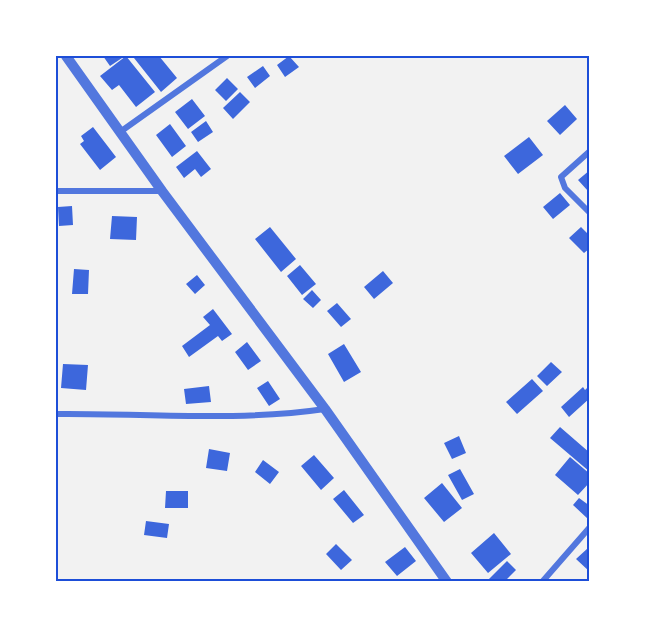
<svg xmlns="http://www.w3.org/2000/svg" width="645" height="637" font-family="'Public Sans',sans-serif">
  <rect width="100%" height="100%" fill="#f2f2f2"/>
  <!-- building -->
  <path fill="#3d67dc" d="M103,56h22l-15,10z
    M126,56l29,36 -19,15 -17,-22 -7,5 -12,-14z
    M138,56h21l18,22 -16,14 -27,-34z
    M289,56l10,11 -14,10 -8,-12z
    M263,66l7,10 -15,12 -8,-11z
    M227,78l11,11 -12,12 -11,-11z
    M240,92l10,10 -17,17 -10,-11z
    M192,99l13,17 -17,13 -13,-17z
    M565,105l12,14 -17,16 -13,-14z
    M206,121l7,11 -15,10 -7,-10z
    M170,124l16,22 -14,11 -16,-22z
    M93,127l23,30 -16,13 -20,-26 4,-3 -3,-5z
    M529,137l14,18 -25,19 -14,-18z
    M197,151l14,18 -10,8 -6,-8 -11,9 -8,-11z
    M590,170v20l-2,1 -10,-11z
    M560,193l10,12 -17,14 -10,-12z
    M72,206l1,19 -14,1 -1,-19z
    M112,216l25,1 -1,23 -26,-1z
    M270,227l26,32 -15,13 -26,-33z
    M581,227l9,9v12l-6,5 -15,-15z
    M300,265l16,19 -14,11 -15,-19z
    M74,269l15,1 -1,24h-16z
    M383,271l10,12 -19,16 -10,-12z
    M197,275l8,10 -10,9 -9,-10z
    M312,290l9,10 -8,8 -10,-9z
    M337,303l14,16 -10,8 -14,-16z
    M213,309l19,25 -10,7 -4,-5 -29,21 -7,-11 28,-21 -7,-8z
    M247,342l14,19 -13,9 -13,-18z
    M344,344l17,28 -17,10 -16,-28z
    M551,362l11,10 -15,14 -10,-10z
    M63,364l25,1 -2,25 -25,-2z
    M532,379l11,12 -26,23 -11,-12z
    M268,381l12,18 -11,7 -12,-18z
    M590,385v13l-21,19 -8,-10 22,-20 2,3z
    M209,386l2,16 -25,2 -2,-15z
    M560,427l30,26v19l-40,-34z
    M459,436l7,17 -14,6 -8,-16z
    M209,449l21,4 -3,18 -21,-3z
    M314,455l20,23 -13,12 -20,-24z
    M570,457l20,17v8l-12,13 -23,-20z
    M263,460l16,12 -9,12 -15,-12z
    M460,469l14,25 -12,6 -14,-25z
    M442,483l20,25 -18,14 -20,-24z
    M344,490l20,25 -11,8 -20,-24z
    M166,491h22v17h-23z
    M579,498l11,8 -2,13 -15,-14z
    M146,521l23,3 -2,14 -23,-3z
    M494,533l17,21 -23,19 -17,-20z
    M336,544l16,16 -11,10 -15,-16z
    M405,547l11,14 -19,15 -12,-14z
    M588,548l2,1v23l-14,-13z
    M507,561l9,9 -12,12h-18z"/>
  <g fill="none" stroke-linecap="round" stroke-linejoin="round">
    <!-- minor -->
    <path stroke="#5277de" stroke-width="6" d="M120,132l107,-76
      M590,151l-29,26 4,11 25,25
      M56,191h105
      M56,414c89,-1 180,8 269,-5
      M542,582l48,-55"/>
    <!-- tertiary -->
    <path stroke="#5277de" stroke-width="10" d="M66,56l96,135 163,218 122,173"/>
  </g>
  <!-- border -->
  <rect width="645" height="637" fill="none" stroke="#ffffff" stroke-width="114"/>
  <rect x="57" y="57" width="531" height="523" fill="none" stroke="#1d4ed8" stroke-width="2"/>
</svg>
